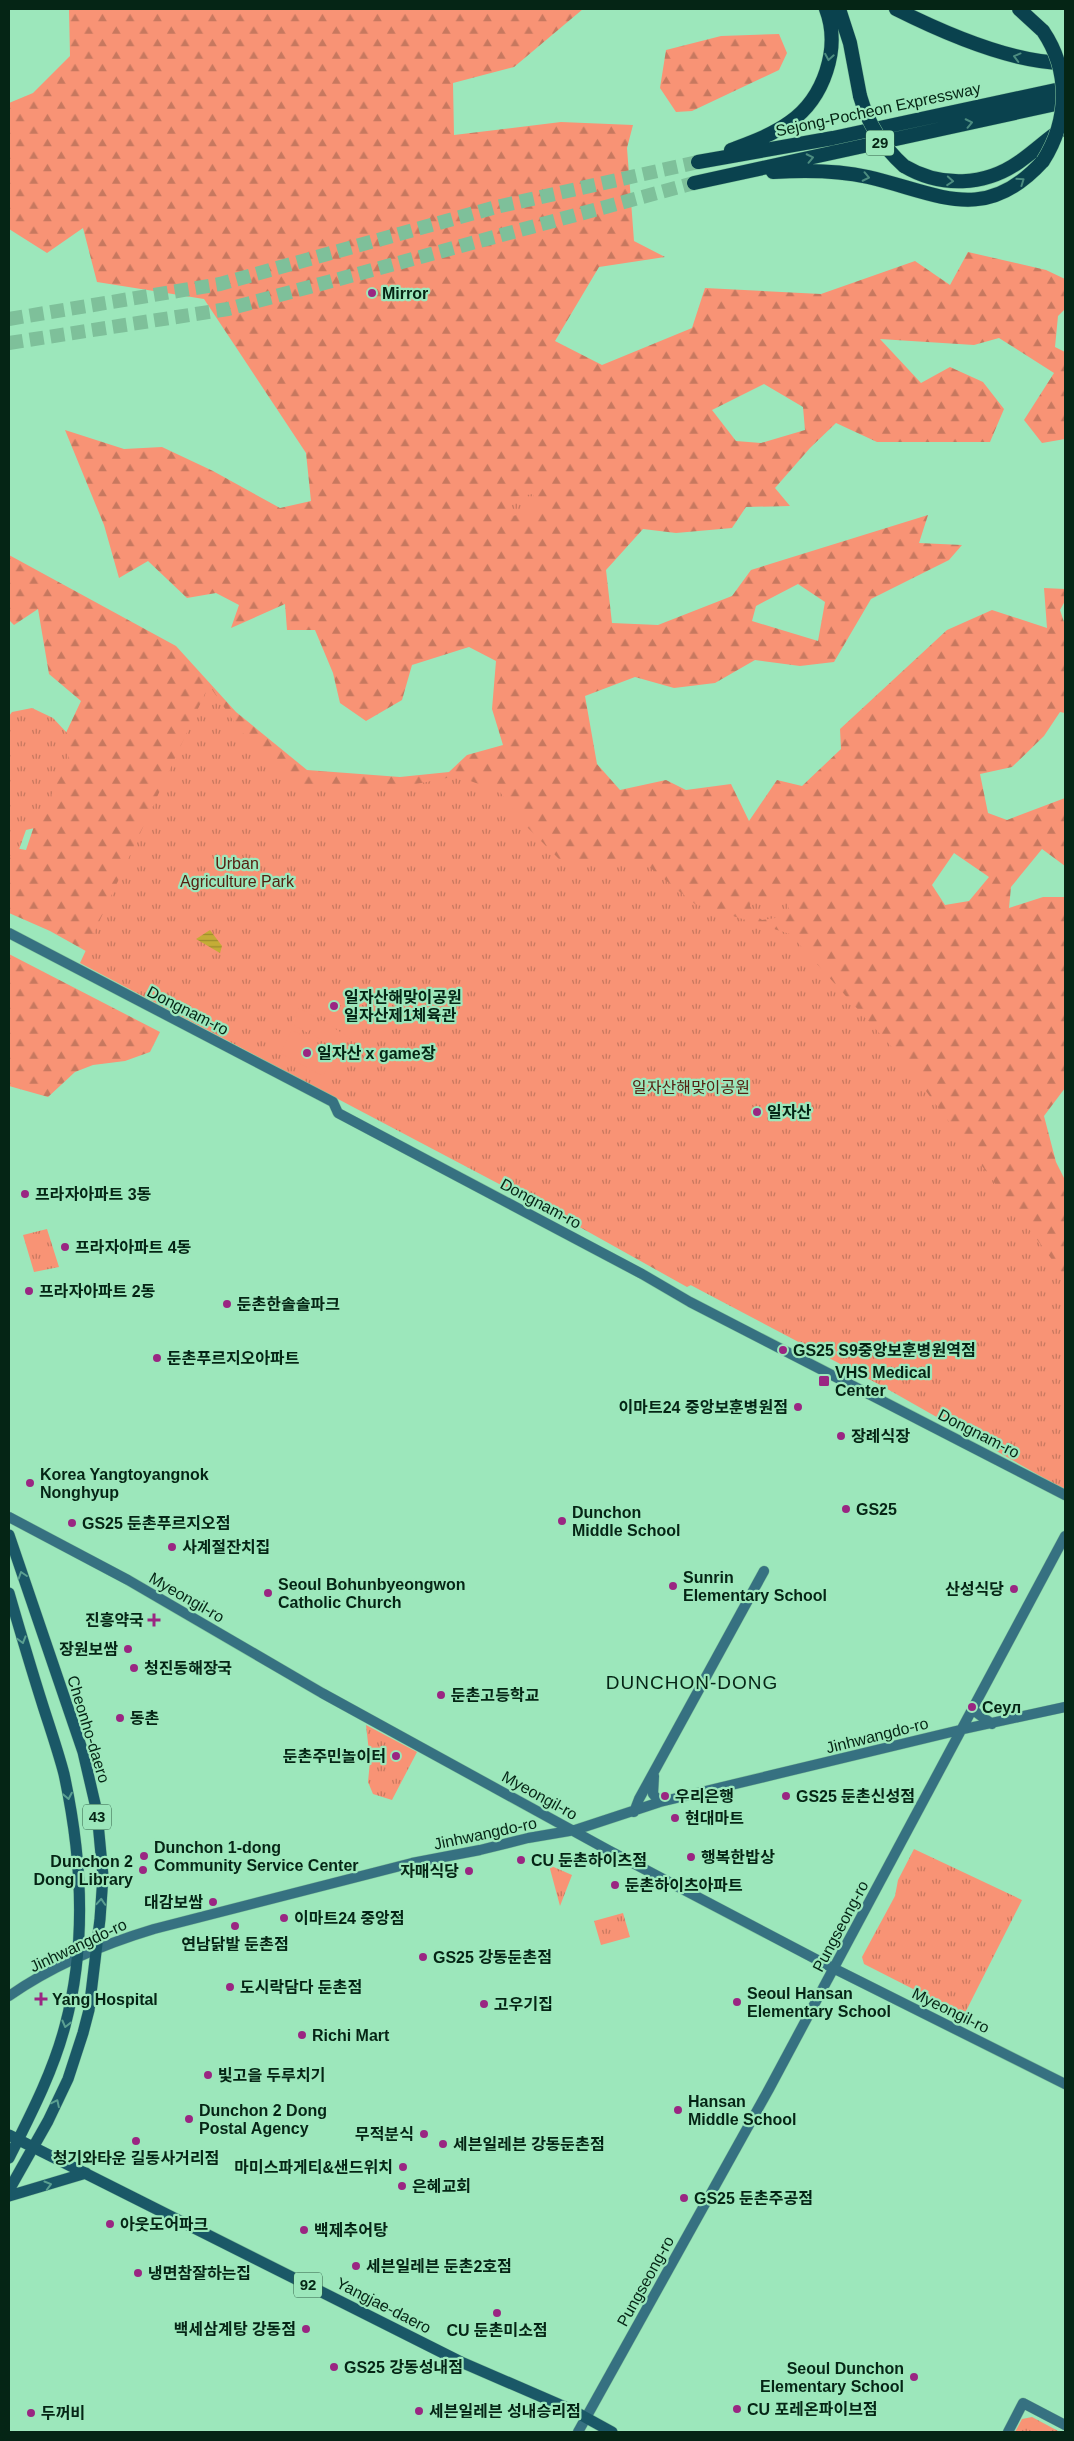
<svg xmlns="http://www.w3.org/2000/svg" width="1074" height="2441" font-family="Arial,'Noto Sans KR',sans-serif">
  <defs>
    <pattern id="forest-firs" width="22" height="20" patternUnits="userSpaceOnUse" patternTransform="scale(1.25)"><rect width="22" height="20" fill="#f89375"/><path d="M5 1l3.5 6h-7zM16 11l3.5 6h-7z" fill="#c7785f"/></pattern>
    <pattern id="park-tufts" width="24" height="20" patternUnits="userSpaceOnUse" patternTransform="scale(1.25)"><rect width="24" height="20" fill="#f89375"/><path d="M3 7l-1-3M5 7V3M7 7l1-3M15 17l-1-3M17 17v-4M19 17l1-3" fill="none" stroke="#c7785f"/></pattern>
    <pattern id="water-rules" width="6" height="5" patternUnits="userSpaceOnUse" patternTransform="scale(1.25)"><rect width="6" height="5" fill="#c4ac36"/><path d="M0 2.5h6" fill="none" stroke="#9d8c2c"/></pattern>
  </defs>
  <rect width="100%" height="100%" fill="#9ce7bb"/>
  <!-- forest -->
  <path fill="url(#forest-firs)" fill-rule="evenodd" d="M69,9h514l-69,58 -61,16 1,52 107,-13 72,3 -6,23 7,93 31,16 -66,10 -44,74 47,24 90,-37 13,-40 116,6 94,-33 35,24 18,-33 78,18 19,9v30l-7,7 -3,31 10,5v87l-23,4 -18,-23 30,-47 -55,-35 -25,7 -94,-6 41,44 29,-16 33,15 21,27 -14,33h-113l-41,-19 -26,25 -35,40 15,18 -44,1 -14,21 -56,5 -33,-4 -37,41 6,53 46,2 74,-29 19,-26 177,-55 -9,28 43,2 -13,15 -78,39 -37,63 -34,4 -45,-6 -40,23 -41,5 -39,-11 -50,19 12,68 23,26 46,-10 20,10 45,-6 18,37 28,-41 25,6 39,-37 -1,-20 107,-99 45,-20 55,18 -3,-40 21,1v12l-5,9 5,15v88l-5,-1 -16,24 -32,31 -32,7 8,39 19,7 58,-22v68l-23,-17 -31,38 -2,21 34,-11h22v191l-21,28 12,46 9,18v245l-354,-150 -24,12 -637,-356 -41,-18v-66l17,3 38,-113 17,-36 -32,-27 -11,-65 -24,16 -5,-5v-65l167,91 60,66 71,58 93,7 49,-5 18,-17 36,-10 -11,-36 4,-48 -27,-14 -57,18 -10,35 -36,21 -26,-18 -7,-30 -18,-43h-28l-2,-26 -54,24 8,-23 -23,-12 -29,5 -39,-37 -29,17 -15,-53 -39,-95 59,19 38,-2 51,24 67,37 31,-7 -5,-48 -102,-154 -107,-17 -14,-54 -36,25 -38,-24v-126l24,-10 37,-37zM764,384l39,23 2,23 -44,13 -25,-2 -24,-31zM798,584l27,18 -7,39 -66,-20 4,-15zM954,853l35,24 -20,24 -24,4 -13,-20z
    M779,34l8,19 -8,17 -87,41 -16,1 -16,-24 6,-38 55,-14z
    M9,954l151,78 -10,20 -25,9 -32,4 -18,7 -27,25 -39,-11z"/>
  <!-- park -->
  <path fill="url(#park-tufts)" d="M533,494l3,18 -25,4 -3,-18z
    M209,685l32,47 11,8 11,14 34,33 119,-3 41,-8 43,16 24,32 38,38h81l52,42 95,30 109,121 166,222v213l-183,-104 -802,-423z
    M32,708l21,10 14,15 3,35 -12,10 -19,49 -13,3 -10,28 -7,-3v-139l3,-4z
    M755,899l31,1 4,12 -8,5 -20,3 -7,-5 -5,-9 1,-6z
    M47,1229l12,38 -25,5 -11,-37z
    M366,1725l51,27 -25,48 -19,-6 -5,-12 2,-21z
    M914,1849l108,51 -58,115 -100,-51 -2,-7 33,-61 3,-16z
    M549,1865l23,10 -12,31z
    M623,1913l7,24 -29,8 -7,-24z
    M1032,2417l28,15h-45l7,-13z"/>
  <!-- pitch -->
  <path fill="#f89375" d="M299,1008l18,10 -9,15 -17,-10z
    M321,1020l29,18 -9,14 -29,-18z
    M292,1030l43,23 -12,23 -43,-23z"/>
  <!-- water -->
  <path fill="url(#water-rules)" d="M210,930l12,16 -2,7 -24,-14z"/>
  <g fill="none" stroke-linecap="round" stroke-linejoin="round">
    <!-- highway-tunnel -->
    <path stroke="#7ec09a" stroke-width="14" stroke-dasharray="14 7" stroke-linecap="butt" d="M9,319l211,-35 276,-77 202,-45
      M9,343l219,-34 466,-126"/>
    <defs>
      <path id="secondary" d="M9,933l324,169 5,11 304,161 48,28 375,193
        M9,1517l119,63 194,113 286,157 219,115 238,119
        M973,1710l19,14
        M654,1776l-1,18 7,8
        M634,1812l5,-13 125,-228
        M9,1996c43,-30 95,-52 145,-67l258,-66 68,-13 48,-12 47,-8 85,-28 304,-73 101,-22
        M578,2432l191,-343 296,-553
        M1008,2432l15,-29 42,22"/>
      <path id="primary" d="M9,1535l74,217 14,60 6,64 -3,43 -11,91 -6,23 -15,46 -20,42 -39,69
        M9,1593c11,38 22,75 34,113 7,22 15,45 21,68 18,83 23,170 1,252 -12,46 -35,90 -56,132
        M9,2135l452,227 111,48 40,22
        M9,2196l77,-23"/>
      <path id="highway" d="M839,9l11,34 10,53
        M896,9c48,24 116,54 169,54
        M1019,9l24,22
        M731,150c21,-8 41,-15 59,-28 34,-24 51,-74 36,-113
        M698,162l135,-24 232,-50
        M904,166c37,22 81,20 115,-4 16,-11 30,-25 46,-35
        M773,172c31,-2 64,-2 95,5 70,16 116,49 175,-16
        M694,183l371,-81"/>
    </defs>
    <!-- secondary casing -->
    <use href="#secondary" stroke="#81c49d" stroke-width="11"/>
    <!-- primary casing -->
    <use href="#primary" stroke="#81c49d" stroke-width="12"/>
    <!-- highway casing -->
    <use href="#highway" stroke="#81c49d" stroke-width="15"/>
    <!-- secondary -->
    <use href="#secondary" stroke="#367181" stroke-width="10"/>
    <!-- primary -->
    <use href="#primary" stroke="#1a5867" stroke-width="11"/>
    <!-- highway -->
    <use href="#highway" stroke="#0a424e" stroke-width="14"/>
    <defs>
      <path id="highway-bridge" d="M860,96c8,28 23,51 44,70
        M1043,161c26,-41 27,-90 0,-130"/>
    </defs>
    <!-- highway-bridge casing -->
    <use href="#highway-bridge" stroke="#81c49d" stroke-width="15" stroke-linecap="butt"/>
    <!-- highway-bridge -->
    <use href="#highway-bridge" stroke="#0a424e" stroke-width="14"/>
  </g>
  <!-- one-way arrows -->
  <defs><path id="oneway-chevron" d="M-2-3.5L2.5 0L-2 3.5" fill="none" stroke-width="1.6" stroke-linecap="round" stroke-linejoin="round" transform="scale(1.25)"/></defs>
  <g stroke="#4c8c7f">
    <use href="#oneway-chevron" transform="translate(829 57) rotate(100)"/>
    <use href="#oneway-chevron" transform="translate(1017 57) rotate(-165)"/>
    <use href="#oneway-chevron" transform="translate(969 123) rotate(-12)"/>
    <use href="#oneway-chevron" transform="translate(810 158) rotate(-12)"/>
    <use href="#oneway-chevron" transform="translate(866 177) rotate(12)"/>
    <use href="#oneway-chevron" transform="translate(950 181) rotate(4)"/>
    <use href="#oneway-chevron" transform="translate(1021 181) rotate(-35)"/>
  </g>
  <g stroke="#5ba091">
    <use href="#oneway-chevron" transform="translate(22 1575) rotate(-108)"/>
    <use href="#oneway-chevron" transform="translate(22 1640) rotate(74)"/>
    <use href="#oneway-chevron" transform="translate(68 1796) rotate(79)"/>
    <use href="#oneway-chevron" transform="translate(101 1902) rotate(-86)"/>
    <use href="#oneway-chevron" transform="translate(66 2024) rotate(104)"/>
    <use href="#oneway-chevron" transform="translate(56 2103) rotate(-64)"/>
    <use href="#oneway-chevron" transform="translate(48 2185) rotate(-16)"/>
  </g>
  <!-- markers -->
  <g fill="#9a2682" stroke="#9ce7bb" stroke-width="2">
    <circle cx="372" cy="293" r="5"/>
    <circle cx="334" cy="1006" r="5"/>
    <circle cx="307" cy="1053" r="5"/>
    <circle cx="757" cy="1112" r="5"/>
    <circle cx="25" cy="1194" r="5"/>
    <circle cx="65" cy="1247" r="5"/>
    <circle cx="29" cy="1291" r="5"/>
    <circle cx="227" cy="1304" r="5"/>
    <circle cx="783" cy="1350" r="5"/>
    <circle cx="157" cy="1358" r="5"/>
    <rect x="818" y="1375" width="12" height="12" rx="2.5"/>
    <circle cx="798" cy="1407" r="5"/>
    <circle cx="841" cy="1436" r="5"/>
    <circle cx="30" cy="1483" r="5"/>
    <circle cx="846" cy="1509" r="5"/>
    <circle cx="562" cy="1521" r="5"/>
    <circle cx="72" cy="1523" r="5"/>
    <circle cx="172" cy="1547" r="5"/>
    <circle cx="673" cy="1586" r="5"/>
    <circle cx="1014" cy="1589" r="5"/>
    <circle cx="268" cy="1593" r="5"/>
    <path d="M151.5 1612.5h5v5h5v5h-5v5h-5v-5h-5v-5h5z"/>
    <circle cx="128" cy="1649" r="5"/>
    <circle cx="134" cy="1668" r="5"/>
    <circle cx="441" cy="1695" r="5"/>
    <circle cx="972" cy="1707" r="5"/>
    <circle cx="120" cy="1718" r="5"/>
    <circle cx="396" cy="1756" r="5"/>
    <circle cx="665" cy="1796" r="5"/>
    <circle cx="786" cy="1796" r="5"/>
    <circle cx="675" cy="1818" r="5"/>
    <circle cx="144" cy="1856" r="5"/>
    <circle cx="691" cy="1857" r="5"/>
    <circle cx="521" cy="1860" r="5"/>
    <circle cx="143" cy="1870" r="5"/>
    <circle cx="469" cy="1871" r="5"/>
    <circle cx="615" cy="1885" r="5"/>
    <circle cx="213" cy="1902" r="5"/>
    <circle cx="284" cy="1918" r="5"/>
    <circle cx="235" cy="1926" r="5"/>
    <circle cx="423" cy="1957" r="5"/>
    <circle cx="230" cy="1987" r="5"/>
    <path d="M38.5 1991.5h5v5h5v5h-5v5h-5v-5h-5v-5h5z"/>
    <circle cx="737" cy="2002" r="5"/>
    <circle cx="484" cy="2004" r="5"/>
    <circle cx="302" cy="2035" r="5"/>
    <circle cx="208" cy="2075" r="5"/>
    <circle cx="678" cy="2110" r="5"/>
    <circle cx="189" cy="2119" r="5"/>
    <circle cx="424" cy="2134" r="5"/>
    <circle cx="136" cy="2141" r="5"/>
    <circle cx="443" cy="2144" r="5"/>
    <circle cx="403" cy="2167" r="5"/>
    <circle cx="402" cy="2186" r="5"/>
    <circle cx="684" cy="2198" r="5"/>
    <circle cx="110" cy="2224" r="5"/>
    <circle cx="304" cy="2230" r="5"/>
    <circle cx="356" cy="2266" r="5"/>
    <circle cx="138" cy="2273" r="5"/>
    <circle cx="497" cy="2313" r="5"/>
    <circle cx="306" cy="2329" r="5"/>
    <circle cx="334" cy="2367" r="5"/>
    <circle cx="914" cy="2377" r="5"/>
    <circle cx="737" cy="2409" r="5"/>
    <circle cx="419" cy="2411" r="5"/>
    <circle cx="31" cy="2413" r="5"/>
  </g>
  <g text-anchor="middle" stroke-width="4.5" stroke-linejoin="round" paint-order="stroke">
    <!-- shield labels -->
    <g fill="#9ce7bb" stroke="#325f47" stroke-width="1">
      <rect x="866" y="130.5" width="28" height="25" rx="4"/>
      <rect x="83" y="1804.5" width="28" height="25" rx="4"/>
      <rect x="294" y="2272.5" width="28" height="25" rx="4"/>
    </g>
    <g font-size="15" font-weight="bold" fill="#052515">
      <text x="880" y="148">29</text>
      <text x="97" y="1822">43</text>
      <text x="308" y="2290">92</text>
    </g>
    <!-- street labels -->
    <g font-size="16" fill="#052515" stroke="#9ce7bb">
      <text transform="translate(878 109) rotate(-12)" y="6">Sejong-Pocheon Expressway</text>
      <text transform="translate(188 1010) rotate(27)" y="6">Dongnam-ro</text>
      <text transform="translate(541 1203) rotate(28)" y="6">Dongnam-ro</text>
      <text transform="translate(979 1433) rotate(27)" y="6">Dongnam-ro</text>
      <text transform="translate(187 1597) rotate(30)" y="6">Myeongil-ro</text>
      <text transform="translate(89 1729) rotate(73)" y="6">Cheonho-daero</text>
      <text transform="translate(877 1735) rotate(-14)" y="6">Jinhwangdo-ro</text>
      <text transform="translate(540 1795) rotate(29)" y="6">Myeongil-ro</text>
      <text transform="translate(485 1833) rotate(-12)" y="6">Jinhwangdo-ro</text>
      <text transform="translate(840 1926) rotate(-62)" y="6">Pungseong-ro</text>
      <text transform="translate(78 1945) rotate(-25)" y="6">Jinhwangdo-ro</text>
      <text transform="translate(951 2010) rotate(26)" y="6">Myeongil-ro</text>
      <text transform="translate(645 2281) rotate(-61)" y="6">Pungseong-ro</text>
      <text transform="translate(384 2305) rotate(27)" y="6">Yangjae-daero</text>
    </g>
    <!-- poi labels -->
    <g font-size="16" font-weight="bold" fill="#052515" stroke="#9ce7bb" text-anchor="start">
      <text x="382" y="299">Mirror</text>
      <text x="344" y="1003">일자산해맞이공원<tspan x="344" dy="18">일자산제1체육관</tspan></text>
      <text x="317" y="1059">일자산 x game장</text>
      <text x="767" y="1118">일자산</text>
      <text x="35" y="1200">프라자아파트 3동</text>
      <text x="75" y="1253">프라자아파트 4동</text>
      <text x="39" y="1297">프라자아파트 2동</text>
      <text x="237" y="1310">둔촌한솔솔파크</text>
      <text x="793" y="1356">GS25 S9중앙보훈병원역점</text>
      <text x="167" y="1364">둔촌푸르지오아파트</text>
      <text x="835" y="1378">VHS Medical<tspan x="835" dy="18">Center</tspan></text>
      <text x="788" y="1413" text-anchor="end">이마트24 중앙보훈병원점</text>
      <text x="851" y="1442">장례식장</text>
      <text x="40" y="1480">Korea Yangtoyangnok<tspan x="40" dy="18">Nonghyup</tspan></text>
      <text x="856" y="1515">GS25</text>
      <text x="572" y="1518">Dunchon<tspan x="572" dy="18">Middle School</tspan></text>
      <text x="82" y="1529">GS25 둔촌푸르지오점</text>
      <text x="182" y="1553">사계절잔치집</text>
      <text x="683" y="1583">Sunrin<tspan x="683" dy="18">Elementary School</tspan></text>
      <text x="278" y="1590">Seoul Bohunbyeongwon<tspan x="278" dy="18">Catholic Church</tspan></text>
      <text x="1004" y="1595" text-anchor="end">산성식당</text>
      <text x="144" y="1626" text-anchor="end">진흥약국</text>
      <text x="118" y="1655" text-anchor="end">장원보쌈</text>
      <text x="144" y="1674">청진동해장국</text>
      <text x="451" y="1701">둔촌고등학교</text>
      <text x="982" y="1713">Сеул</text>
      <text x="130" y="1724">동촌</text>
      <text x="386" y="1762" text-anchor="end">둔촌주민놀이터</text>
      <text x="675" y="1802">우리은행</text>
      <text x="796" y="1802">GS25 둔촌신성점</text>
      <text x="685" y="1824">현대마트</text>
      <text x="154" y="1853">Dunchon 1-dong<tspan x="154" dy="18">Community Service Center</tspan></text>
      <text x="701" y="1863">행복한밥상</text>
      <text x="531" y="1866">CU 둔촌하이츠점</text>
      <text x="133" y="1867" text-anchor="end">Dunchon 2<tspan x="133" dy="18">Dong Library</tspan></text>
      <text x="459" y="1877" text-anchor="end">자매식당</text>
      <text x="625" y="1891">둔촌하이츠아파트</text>
      <text x="203" y="1908" text-anchor="end">대감보쌈</text>
      <text x="294" y="1924">이마트24 중앙점</text>
      <text x="235" y="1950" text-anchor="middle">연남닭발 둔촌점</text>
      <text x="433" y="1963">GS25 강동둔촌점</text>
      <text x="240" y="1993">도시락담다 둔촌점</text>
      <text x="747" y="1999">Seoul Hansan<tspan x="747" dy="18">Elementary School</tspan></text>
      <text x="52" y="2005">Yang Hospital</text>
      <text x="494" y="2010">고우기집</text>
      <text x="312" y="2041">Richi Mart</text>
      <text x="218" y="2081">빛고을 두루치기</text>
      <text x="688" y="2107">Hansan<tspan x="688" dy="18">Middle School</tspan></text>
      <text x="199" y="2116">Dunchon 2 Dong<tspan x="199" dy="18">Postal Agency</tspan></text>
      <text x="414" y="2140" text-anchor="end">무적분식</text>
      <text x="453" y="2150">세븐일레븐 강동둔촌점</text>
      <text x="136" y="2164" text-anchor="middle">청기와타운 길동사거리점</text>
      <text x="393" y="2173" text-anchor="end">마미스파게티&amp;샌드위치</text>
      <text x="412" y="2192">은혜교회</text>
      <text x="694" y="2204">GS25 둔촌주공점</text>
      <text x="120" y="2230">아웃도어파크</text>
      <text x="314" y="2236">백제추어탕</text>
      <text x="366" y="2272">세븐일레븐 둔촌2호점</text>
      <text x="148" y="2279">냉면참잘하는집</text>
      <text x="296" y="2335" text-anchor="end">백세삼계탕 강동점</text>
      <text x="497" y="2336" text-anchor="middle">CU 둔촌미소점</text>
      <text x="344" y="2373">GS25 강동성내점</text>
      <text x="904" y="2374" text-anchor="end">Seoul Dunchon<tspan x="904" dy="18">Elementary School</tspan></text>
      <text x="747" y="2415">CU 포레온파이브점</text>
      <text x="429" y="2417">세븐일레븐 성내승리점</text>
      <text x="41" y="2419">두꺼비</text>
    </g>
    <!-- park labels -->
    <g font-size="16" fill="#542112" stroke="#9ce7bb">
      <text x="237" y="869">Urban<tspan x="237" dy="18">Agriculture Park</tspan></text>
      <text x="691" y="1093">일자산해맞이공원</text>
    </g>
    <!-- quarter labels -->
    <g font-size="19" letter-spacing="1" fill="#052515" stroke="#9ce7bb">
      <text x="692" y="1689">DUNCHON-DONG</text>
    </g>
  </g>
  <!-- border -->
  <rect width="1074" height="2441" fill="none" stroke="#052515" stroke-width="20"/>
</svg>
